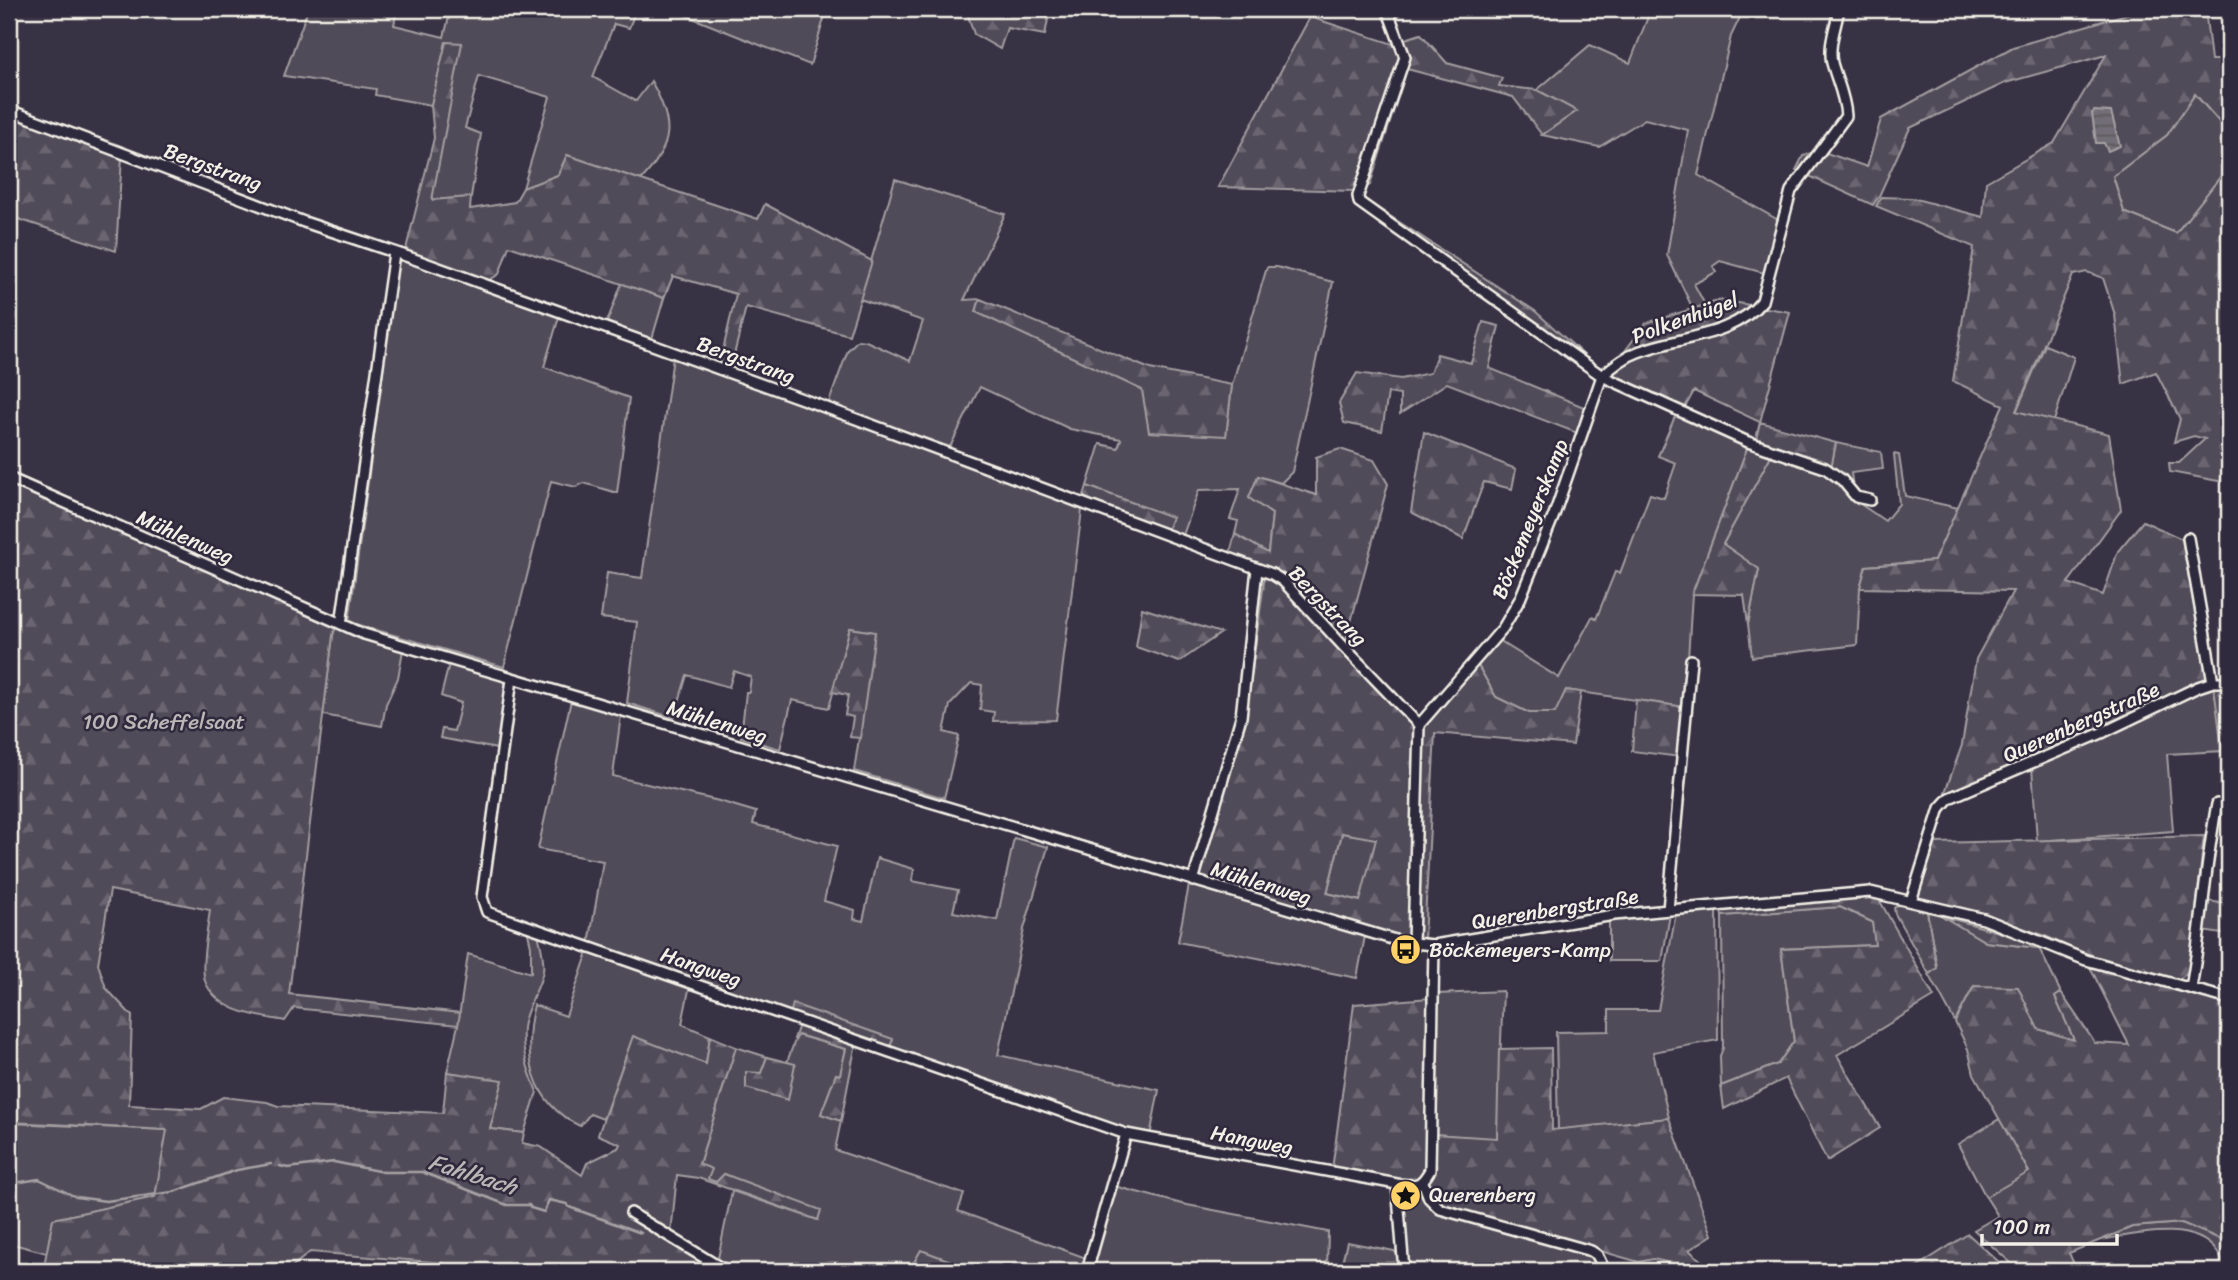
<svg xmlns="http://www.w3.org/2000/svg" width="2238" height="1280" font-family="Sriracha,sans-serif">
  <defs>
    <pattern id="forest-firs" width="22" height="20" patternUnits="userSpaceOnUse" patternTransform="scale(1.75)"><rect width="22" height="20" fill="#504b59"/><path d="M5 1l3.5 6h-7zM16 11l3.5 6h-7z" fill="#6a6571"/></pattern>
    <pattern id="water-rules" width="6" height="5" patternUnits="userSpaceOnUse" patternTransform="scale(1.75)"><rect width="6" height="5" fill="#726e77"/><path d="M0 2.5h6" fill="none" stroke="#5b595c"/></pattern>
  </defs>
  <rect width="100%" height="100%" fill="#373244"/>
  <filter id="ink" filterUnits="userSpaceOnUse"><feTurbulence type="fractalNoise" baseFrequency=".0143" numOctaves="2"/><feDisplacementMap in="SourceGraphic" scale="14" xChannelSelector="R" yChannelSelector="G"/><feConvolveMatrix kernelMatrix="1 2 1 2 8 2 1 2 1" color-interpolation-filters="sRGB"/></filter>
  <g filter="url(#ink)">
    <!-- grass -->
    <path fill="#504b59" stroke="#a29ea0" stroke-width="2" d="M308,9h89l-3,16 50,12 7,-28h198l-3,7 -11,-4 -6,16 -15,-4 -21,53 43,24 15,-20c23,41 24,63 -10,99l-74,-25 -9,20 -35,13 27,-91 -71,-21 -14,52 16,6 -10,63 -39,3 14,-158 -15,63 -56,-10 1,-6 -92,-13z
      M670,9h157l-17,56z
      M1651,9h93l-13,27 -33,139 82,46 -12,53 -48,-13 -7,5 3,6 -22,12 11,21 -12,4 -26,-54 21,-125 -43,-11 -46,28 -57,-12 34,-24 -39,-21 53,-45 40,18z
      M2195,94l34,39v33l-53,67 -52,-21 -11,-36 54,-41z
      M895,179l110,35 -41,86 16,-1 -4,13 167,78 83,46 6,-51 35,-118h10l56,15 -41,190 -11,11 -23,-7 -9,22 23,16 -4,39 -33,-19 3,-13 -8,-2 10,-30 -41,1 -17,48 -15,-8 4,-13 -84,-31 13,-42 18,4 3,-9 -51,-10 -90,-42 -30,60 -122,-42 20,-55 10,-10 8,1 44,20 13,-40 -63,-22z
      M398,259l161,58 -15,50 85,31 -12,95 -33,-10 -8,4 -25,-6 -47,186 -155,-45z
      M622,283l42,15 -12,41 -45,-17z
      M2045,345l29,12 -20,64 -38,-9z
      M673,357l276,99 133,54 -26,210 -63,1 1,-9 -14,-2 2,-25 -11,-2 -21,22 -6,27 15,4 -15,62 -90,-27 21,-139 -25,-4 -21,80 -37,-8 -12,49 -39,-12 5,-45h3l2,-15 -17,-6 -5,16 -42,-12 -13,43 -47,-15 10,-81 -36,-4 6,-45 35,5z
      M1676,414l72,32 -56,148 -7,113 -119,-17 -10,23h-27l-33,-16 -19,-33 21,-24 61,38 33,-61 4,2 19,-47 5,1 30,-79 14,4 12,-35 -18,-7z
      M1836,443l45,9 2,17 -32,4 2,15 -22,-20z
      M1772,453l51,17 16,12 14,17 32,22 14,-17 -5,-50 5,1 6,41 53,12 -24,53 -68,5 -6,22 -3,57 -105,12 -4,-33 11,-54 -36,-26z
      M336,626l29,13 38,11 -5,28 -12,26 -4,22 -59,-11 10,-80z
      M449,664l58,18 -10,67 -57,-11 2,-9 12,2 7,-28 -20,-7z
      M2214,687l10,64 -57,3 6,77 -136,10 -5,-74 167,-75z
      M571,700l50,15 -8,61 106,25 37,11 -3,12 84,22 -13,55 31,9 -1,9 9,2 14,-63 37,11 -2,12 46,9 -5,22 44,8 17,-82 34,9 -24,82 -26,126 161,35 -9,46 -23,-4 -238,-83 3,-10 -98,-34 -4,9 -201,-70 14,-83 -65,-12z
      M1342,833l35,5 -16,63 -34,-8z
      M1189,885l176,51 -8,42 -179,-36z
      M1926,906l60,36 53,6 22,45 -6,4 20,44 -37,-12 -64,-43 -19,36 -26,-48 8,-7z
      M1840,907l32,15 4,23 -95,4 13,92 -16,23 -57,22 -1,-30 3,-8 -1,-132z
      M1717,908l1,132 -65,12 16,66 -111,12 -2,-98 53,-1v-21h49l18,-97z
      M1670,914l-8,47h-53v-40z
      M527,929l11,4c2,12 7,25 5,38 -4,20 -18,37 -20,57 -2,23 6,44 14,64l-13,41 -34,-4 12,-48 -55,-9 11,-47 10,-71 63,19v-27z
      M589,949l101,36 -8,39 28,12 -4,28 -73,-27 -30,82 -13,-5 -10,12c-49,-23 -58,-73 -46,-121l32,11z
      M1503,991l-6,148 -65,-5 5,-140z
      M797,1035l49,14 -6,26 -4,-1 -15,40 20,7 -6,29 129,44 -6,17 131,48 -4,11 -107,1 -57,-20 -12,20h-179l-13,-8 15,-72 86,29 -93,-46 -9,9 -9,-4 -8,-15 37,-117 31,10 -6,16 -14,15 48,-23 -8,-3z
      M2001,1118l28,55 -43,24 -28,-53z
      M9,1123l159,7 -13,67 -102,22 -6,34 -38,-10z
      M1114,1186l68,18 146,28 -1,39h-239z
      M1422,1187l169,67 4,3 7,14h-196l-6,-82z
      M2182,1223l43,18 4,8v22h-2c-3,-6 -6,-14 -10,-19 -24,-33 -83,-17 -116,-12l31,-13z
      M1347,1242l47,9 5,5 1,15h-60z"/>
    <!-- forest -->
    <path fill="url(#forest-firs)" stroke="#a29ea0" stroke-width="2" fill-rule="evenodd" d="M966,9h84l-5,26 -38,-7 -7,21 -26,-15z
      M1384,9h19l-8,11 7,20 19,-6 26,29 55,15 -3,8 38,4 40,21 -35,24 -29,-38 -106,-28 -37,116 -7,4 -2,8 174,114 49,44 -1,5 -221,-158 -8,-11 -136,-4 92,-170 89,29z
      M2144,9h61l6,51h12l6,-19v92l-34,-39 -28,41 -54,41 11,36 52,21 53,-67v317l-59,-11 -1,-9h10l26,-24 -11,-3 -20,6 6,-23 -24,-47 -33,12 -8,-69 -12,-37 -16,-6 -14,3 -57,136 93,23 12,76 -53,73 35,12 15,-44 25,-30 39,18 25,140 -263,116 18,-50 14,-86 37,-68 -153,-3 6,-22 68,-5 69,-156 -50,-24 21,-134 -98,-41 5,-9 31,1 71,19 3,-35 68,-39 52,-88 -101,28 -95,45 -31,68 -6,9 -77,-35 7,-14 15,-6 49,17 14,-48 132,-72z
      M446,42l16,1 -30,157 39,-3 -1,12 45,-7 8,-14 35,-13 9,-20 191,64 7,-15 107,57 -23,74 -103,-28 -15,60 -11,-4 16,-69 -63,-18 -9,22 -155,-52 -10,28 -11,7 -83,-28 29,-115 -3,-33z
      M9,116l113,41 -6,94 -107,-35z
      M980,299l170,70 82,16 -6,51 -77,-4 -7,-42 -166,-78z
      M1721,300l69,12 -30,110 76,21 -5,25 -57,-18 -51,94 36,25 -11,55 -4,-29 -52,-1 56,-148 6,1 6,-25 -66,-31 -11,20 -77,-35 40,-53z
      M1483,322l16,4 -10,42 95,39 -7,26 -130,-50 -47,31v-19l-12,-2 -6,38 -38,-8 -5,-20 18,-30 44,6 29,-6 7,-19 34,9z
      M1424,432l92,37 -4,20 -28,-7 -21,57 -52,-27z
      M1340,449l34,11 14,24 -44,164 79,76 54,-60 19,33 33,16h26l11,-23 15,2 -8,53 -138,-12 -11,206 -20,-2 -207,-58 48,-157 21,-155 -36,-14 5,-19 33,19 4,-39 -23,-16 9,-22 58,19v-38zM1342,833l34,6 -16,62 -33,-8z
      M9,483l327,143 -3,9 -44,359 171,19 -2,12 -164,-17 -9,13c-27,-5 -68,-9 -80,-40 -5,-16 3,-54 5,-71l-100,-20 -12,74 8,24 26,28 -3,89 72,4 22,-12 44,5 11,4 165,7 4,-41 56,8 -13,49 34,4 -2,10 19,4 41,28 5,-12 31,-15 2,-4 -22,-9 35,-99 73,28 4,-28 26,11 -37,117 13,5 -4,10 8,3 8,-8 97,36 -3,10 -120,-42 -21,-3 -6,59 51,37h-265l-13,-8 -134,-11 -23,19h-244l10,-52 102,-22 12,-67 -158,-8z
      M1087,486l85,31 -5,13 -84,-31z
      M1142,608l79,25 -42,29 -43,-15z
      M850,628l25,4 -15,106 -10,-1 3,-20 -8,-2 3,-20 -16,-3z
      M2214,687h15v84h-4z
      M1636,700l49,7 -5,50 -48,-6z
      M2204,836l-13,122c-2,11 -3,18 -15,22l-98,-29 -35,-16 -30,-10 -97,-28 20,-54z
      M1846,897h30l4,4 54,96 -97,58 43,73 -53,33 -41,-83 -62,31 -3,-23 57,-22 16,-23 -13,-92 94,-4 -3,-23 -32,-15 -118,9 -1,-4 3,-3z
      M2207,901l22,3v31l-27,-4z
      M1901,902l25,4 11,62 -8,6 -34,-60 -1,-6z
      M1942,916l71,20 26,12 -53,-6z
      M2090,967l139,37v245l-4,-8 -43,-18 -50,4 -63,26 8,18h-57l-46,-41 24,-14 -12,-19 43,-25 -55,-98 -6,-25 -13,-27 19,-36 44,1 20,42 36,11 -19,-43 6,-4 34,50 34,2z
      M1430,998l-2,173 -6,10h-23l-67,-11 22,-166z
      M793,1004l100,35 -4,10 -33,-6 -15,78 -20,-7 15,-40 4,1 6,-26 -48,-14 -2,4h-2l7,-20 -11,-5z
      M1551,1048l1,82 117,-12 43,117 -23,15 24,21h-35l-3,-7 -22,-5 -14,3 -204,-58 -11,-21 8,-49 65,4 2,-89z
      M767,1057l28,7 -7,36 -42,-12v-16l15,1z
      M1968,1234l41,37h-99z
      M921,1250l57,21h-69z"/>
    <!-- water -->
    <path fill="url(#water-rules)" stroke="#a6a2a4" stroke-width="2" d="M2094,111l17,1 9,34 -12,5 -4,-8h-8l-4,-30z"/>
    <g fill="none" stroke-linecap="round" stroke-linejoin="round">
      <!-- stream -->
      <path stroke="#a6a2a4" stroke-width="2.5" d="M280,1166l8,2 46,-6 49,10h39l85,33h22l2,3 13,4 5,-12 18,4 2,3 72,26
        M9,1184l30,-5 37,18 30,4 67,-9 64,-22 34,-6
        M699,1271h1"/>
      <defs>
        <path id="minor" d="M1387,9l18,48 -47,139 1,6 243,174 146,66 77,26 17,12 14,17 14,3
          M9,110l295,112 99,33 413,149 456,170 11,7 61,66 75,78
          M9,478l355,156 1038,308 32,3 180,-30 256,-23 114,27 102,41 143,39
          M2188,538l25,144
          M341,624l53,-371
          M512,679l-30,218 5,15 639,222 271,50c19,1 23,4 33,-14l4,-225
          M1193,881l48,-164 16,-148
          M1911,901l29,-93 9,-10 155,-66 94,-45 15,-5h16
          M1668,910l23,-250
          M1413,944l6,-219 84,-97 17,-29 34,-84 48,-139c11,-10 22,-19 36,-24 41,-16 94,-14 124,-51l29,-110 55,-75c-1,-19 -9,-35 -14,-53 -4,-17 4,-37 7,-54
          M2191,988c11,-61 14,-123 26,-184
          M1423,1182l6,16 11,11 151,42 6,4 8,16
          M1397,1184l7,87
          M631,1213l95,58
          M1087,1271l39,-137"/>
      </defs>
      <!-- minor casing -->
      <use href="#minor" stroke="#f4f1e8" stroke-width="14"/>
      <!-- minor -->
      <use href="#minor" stroke="#2f2a3d" stroke-width="9"/>
    </g>
  </g>
  <!-- icons -->
  <defs>
    <symbol id="bus-disc" viewBox="-11 -11 22 22"><circle r="9.5" fill="#ffd166" stroke="#2f2a3d"/><path d="M-5-6H5V4H4V6H2V4H-2V6H-4V4H-5ZM-3.5-4V0h7V-4ZM-3.5 1.2v1.5H-2V1.2ZM2 1.2v1.5H3.5V1.2Z" fill="#111"/></symbol>
    <symbol id="sight-disc" viewBox="-11 -11 22 22"><circle r="9.5" fill="#ffd166" stroke="#2f2a3d"/><path d="M0-6L1.8-2.2L6-1.7L2.9 1.2L3.7 5.4L0 3.3L-3.7 5.4L-2.9 1.2L-6-1.7L-1.8-2.2Z" fill="#111"/></symbol>
  </defs>
  <g fill-rule="evenodd">
    <use href="#bus-disc" x="1388" y="932" width="35" height="35"/>
    <use href="#sight-disc" x="1388" y="1178" width="35" height="35"/>
  </g>
  <g text-anchor="middle" stroke-width="5" stroke-linejoin="round" paint-order="stroke">
    <!-- street labels -->
    <g font-size="21" fill="#f4f1e8" stroke="#2f2a3d">
      <text transform="translate(213 167) rotate(20)" y="7">Bergstrang</text>
      <text transform="translate(1685 318) rotate(-20)" y="7">Polkenhügel</text>
      <text transform="translate(746 360) rotate(20)" y="7">Bergstrang</text>
      <text transform="translate(1530 519) rotate(-68)" y="7">Böckemeyerskamp</text>
      <text transform="translate(185 537) rotate(24)" y="7">Mühlenweg</text>
      <text transform="translate(1328 606) rotate(46)" y="7">Bergstrang</text>
      <text transform="translate(717 722) rotate(17)" y="7">Mühlenweg</text>
      <text transform="translate(2081 722) rotate(-24)" y="7">Querenbergstraße</text>
      <text transform="translate(1261 883) rotate(17)" y="7">Mühlenweg</text>
      <text transform="translate(1555 909) rotate(-9)" y="7">Querenbergstraße</text>
      <text transform="translate(701 967) rotate(19)" y="7">Hangweg</text>
      <text transform="translate(1252 1140) rotate(11)" y="7">Hangweg</text>
    </g>
    <!-- park labels -->
    <g font-size="21" fill="#bbb7b6" stroke="#2f2a3d">
      <text x="164" y="729">100 Scheffelsaat</text>
    </g>
    <!-- poi labels -->
    <g font-size="21" fill="#f4f1e8" stroke="#2f2a3d" text-anchor="start">
      <text x="1429" y="957">Böckemeyers-Kamp</text>
      <text x="1429" y="1202">Querenberg</text>
    </g>
    <!-- water labels -->
    <g font-size="23" font-style="italic" fill="#bab6b5" stroke="#2f2a3d">
      <text transform="translate(473 1174) rotate(17)" y="8">Fahlbach</text>
    </g>
  </g>
  <!-- margin -->
  <rect width="2238" height="1280" fill="none" stroke="#2f2a3d" stroke-width="35"/>
  <rect x="18" y="18" width="2203" height="1245" fill="none" stroke="#f4f1e8" stroke-width="2.5" filter="url(#ink)"/>
  <!-- scale -->
  <path d="M1982 1234v10h135v-10" fill="none" stroke="#f4f1e8" stroke-width="3.5"/>
  <text x="1993" y="1234" font-size="21" fill="#f4f1e8" stroke="#2f2a3d" stroke-width="5" paint-order="stroke">100 m</text>
</svg>
